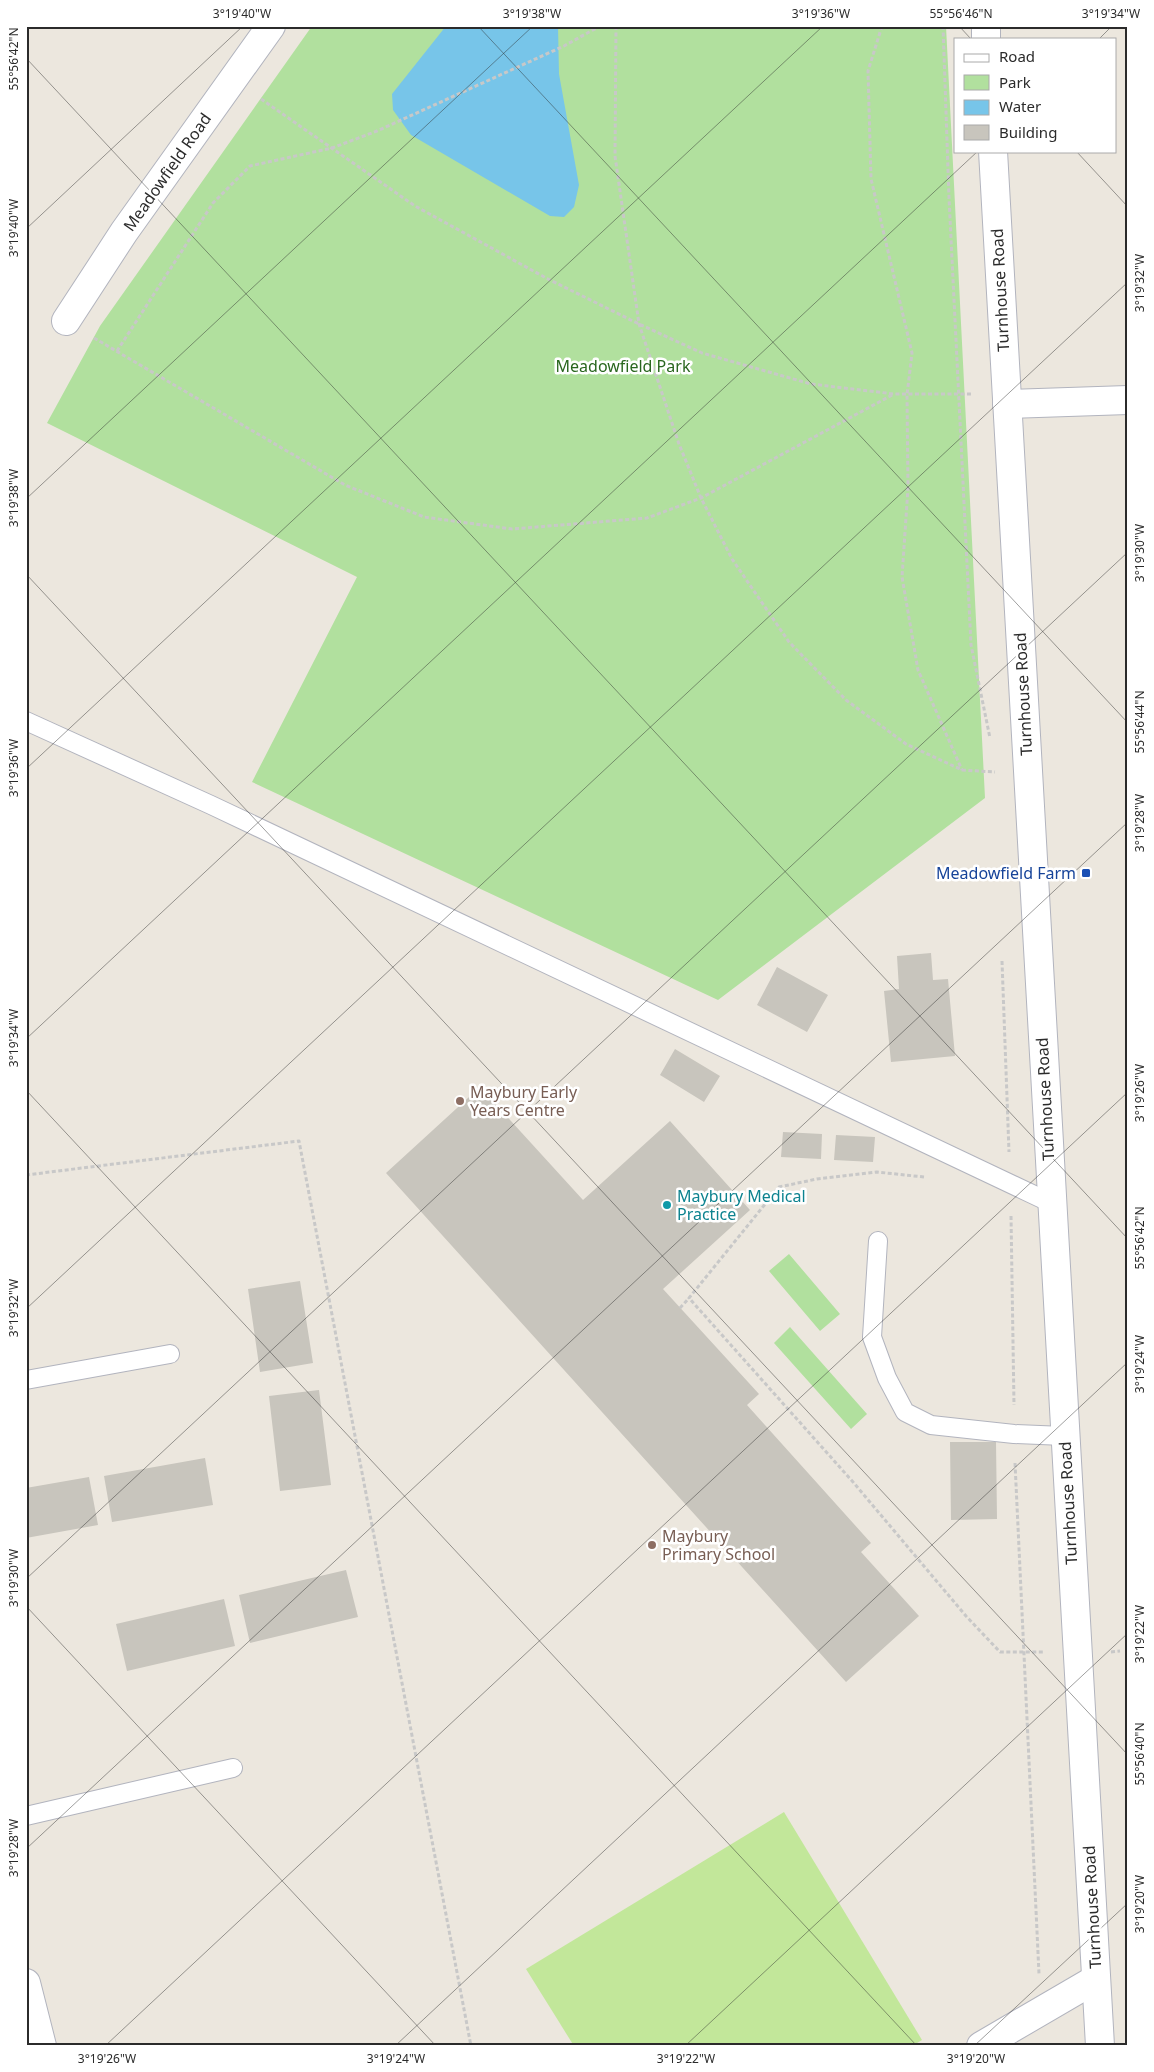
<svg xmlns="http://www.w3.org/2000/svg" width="1154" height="2072" font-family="'Noto Sans',sans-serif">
  <rect width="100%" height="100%" fill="#ece7de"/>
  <!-- green -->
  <path fill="#b1e09e" d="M312,26h634l39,772 -267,202 -466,-218 105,-205 -310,-154 53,-97z
    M789,1254l51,60 -20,17 -51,-60z
    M790,1327l77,87 -16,15 -77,-86z"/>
  <!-- pitch -->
  <path fill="#c2e79a" d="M784,1812l138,228 -10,6h-338l-48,-77z"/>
  <!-- water -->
  <path fill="#77c5e9" d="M446,26h112l1,48 20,111 -5,22 -10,10 -14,-1 -139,-81 -18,-25 -1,-16z"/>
  <!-- building -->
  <path fill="#c8c5bd" d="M931,953l2,27 15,-1 7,77 -64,6 -7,-71 15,-2 -2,-33z
    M777,967l51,28 -21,37 -50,-27z
    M675,1049l45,27 -16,26 -44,-27z
    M480,1087l103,113 87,-79 80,89 -87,79 96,105 -12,11 124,138 -10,9 58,64 -73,66 -460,-509z
    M783,1132l39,2 -1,25 -40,-2z
    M836,1135l39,2 -2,25 -39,-2z
    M300,1281l13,82 -53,9 -12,-83z
    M319,1390l12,95 -51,6 -11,-95z
    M950,1442h46l1,77 -46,1z
    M205,1458l8,47 -101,17 -8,-46z
    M89,1477l9,48 -72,13v-50z
    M346,1570l12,47 -108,26 -11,-48z
    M224,1599l11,47 -108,25 -11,-47z"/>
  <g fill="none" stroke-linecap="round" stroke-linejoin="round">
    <defs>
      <path id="service" d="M26,721l185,84 840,398
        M878,1241l-6,96 15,41 18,34 26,13 83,9 50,2
        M26,1380l144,-26
        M26,1816l207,-48"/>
      <path id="minor" d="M66,321l58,-89 147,-206
        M1007,404l121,-4
        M26,1983l16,63
        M981,2046l115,-67"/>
      <path id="tertiary" d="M986,26v13
        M993,151l107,1895"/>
    </defs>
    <!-- service casing -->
    <use href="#service" stroke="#b2b4be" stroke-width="20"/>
    <!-- minor casing -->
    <use href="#minor" stroke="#b2b4be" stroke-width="30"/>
    <!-- tertiary casing -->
    <use href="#tertiary" stroke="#b2b4be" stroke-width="30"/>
    <!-- path -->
    <path stroke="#c8c8c8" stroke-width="3" stroke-dasharray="4 2.5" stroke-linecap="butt" d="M616,26l-1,130 24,168 40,120 22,54 31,61 57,83 57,58 60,44 56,26 33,2
      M882,26l-14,45 3,108 41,174 -5,42 1,93 -6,89 16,93 44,100
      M943,26l6,172 22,447 19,93
      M261,99l154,107 133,73 91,45 63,29 109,31 83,10h79
      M94,338l251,147 79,32 88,12 135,-11 54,-20 193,-104
      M117,351l96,-148 37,-37 82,-18 45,-17 187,-85 36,-20
      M1002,961l7,191
      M26,1175l273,-34 172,905
      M924,1177l-47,-5 -60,7 -38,8 -90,111 164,184 113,134 34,36h44
      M1011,1216l3,189
      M680,1308l9,-10
      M1015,1463l24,511
      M1111,1652l9,-1"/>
    <!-- service -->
    <use href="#service" stroke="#fff" stroke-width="18"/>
    <!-- minor -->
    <use href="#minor" stroke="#fff" stroke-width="28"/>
    <!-- tertiary -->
    <use href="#tertiary" stroke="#fff" stroke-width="28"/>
  </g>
  <!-- ticks -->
  <path fill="none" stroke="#2b2b2b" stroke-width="1" stroke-opacity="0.45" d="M478,26l650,697M959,26l12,13M1099,39l13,-13M26,58l1102,1181M1076,151l52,56M26,229l217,-203M26,499l507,-473M26,574l1102,1181M26,769l797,-743M26,1039l952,-888M26,1090l891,956M26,1309l1102,-1027M26,1579l1102,-1027M26,1606l410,440M26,1849l1102,-1027M105,2046l1023,-954M395,2046l733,-684M685,2046l443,-413M974,2046l154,-143"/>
  <!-- markers -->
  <rect fill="#1a4fb4" stroke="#fff" stroke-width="2" x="1081" y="868" width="10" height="10" rx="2.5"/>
  <g fill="#8d6e63" stroke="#fff" stroke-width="2">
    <circle cx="460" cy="1101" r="5"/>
    <circle cx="652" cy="1545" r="5"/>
  </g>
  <circle fill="#0f9aa8" stroke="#fff" stroke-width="2" cx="667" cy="1205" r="5"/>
  <g text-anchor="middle" stroke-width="5" stroke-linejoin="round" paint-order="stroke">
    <!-- street labels -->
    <g font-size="16" fill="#2b2b2b" stroke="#fff">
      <text transform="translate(167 172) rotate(-55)" y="6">Meadowfield Road</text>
      <text transform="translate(1000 290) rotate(-93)" y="6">Turnhouse Road</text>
      <text transform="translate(1023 694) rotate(-93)" y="6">Turnhouse Road</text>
      <text transform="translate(1045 1099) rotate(-93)" y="6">Turnhouse Road</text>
      <text transform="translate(1068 1503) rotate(-93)" y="6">Turnhouse Road</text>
      <text transform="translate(1092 1907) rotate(-93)" y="6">Turnhouse Road</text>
    </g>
    <!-- park labels -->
    <g font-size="16" fill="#29661e" stroke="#fff">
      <text x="623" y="372">Meadowfield Park</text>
    </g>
    <!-- transit labels -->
    <g font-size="16" fill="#164399" stroke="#fff" text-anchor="end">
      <text x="1076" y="879">Meadowfield Farm</text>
    </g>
    <!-- education labels -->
    <g font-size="16" fill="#785e54" stroke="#fff" text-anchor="start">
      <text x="470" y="1098">Maybury Early<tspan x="470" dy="18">Years Centre</tspan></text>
      <text x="662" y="1542">Maybury<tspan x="662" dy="18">Primary School</tspan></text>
    </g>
    <!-- culture labels -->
    <g font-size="16" fill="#0d838f" stroke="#fff" text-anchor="start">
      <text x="677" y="1202">Maybury Medical<tspan x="677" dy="18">Practice</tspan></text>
    </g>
  </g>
  <!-- border -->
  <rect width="1154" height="2072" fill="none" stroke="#ffffff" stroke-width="55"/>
  <!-- legend -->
  <rect x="954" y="38" width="162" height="115" fill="#ffffff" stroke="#aaaaaa"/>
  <rect x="964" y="54" width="25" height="8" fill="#ffffff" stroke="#aaaaaa"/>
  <text x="999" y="62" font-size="15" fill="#2b2b2b">Road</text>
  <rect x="964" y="75" width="25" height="15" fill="#b1e09e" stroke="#aaaaaa"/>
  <text x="999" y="88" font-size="15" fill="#2b2b2b">Park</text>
  <rect x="964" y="100" width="25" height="15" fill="#77c5e9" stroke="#aaaaaa"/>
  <text x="999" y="112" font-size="15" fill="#2b2b2b">Water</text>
  <rect x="964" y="125" width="25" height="15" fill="#c8c5bd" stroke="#aaaaaa"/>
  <text x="999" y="138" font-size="15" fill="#2b2b2b">Building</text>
  <rect x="28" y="28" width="1098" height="2016" fill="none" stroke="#2b2b2b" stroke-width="2"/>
  <g font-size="12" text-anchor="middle" fill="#2b2b2b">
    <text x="242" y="18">3°19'40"W</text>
    <text x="532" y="18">3°19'38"W</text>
    <text x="821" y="18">3°19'36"W</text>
    <text x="961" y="18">55°56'46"N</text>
    <text x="1111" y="18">3°19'34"W</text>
    <text transform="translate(14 59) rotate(-90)" y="4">55°56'42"N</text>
    <text transform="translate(14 228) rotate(-90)" y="4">3°19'40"W</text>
    <text transform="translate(1140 283) rotate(-90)" y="4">3°19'32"W</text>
    <text transform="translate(14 498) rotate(-90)" y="4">3°19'38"W</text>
    <text transform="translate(1140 553) rotate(-90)" y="4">3°19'30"W</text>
    <text transform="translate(1140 722) rotate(-90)" y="4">55°56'44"N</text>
    <text transform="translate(14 768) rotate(-90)" y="4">3°19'36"W</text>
    <text transform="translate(1140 823) rotate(-90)" y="4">3°19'28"W</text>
    <text transform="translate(14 1038) rotate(-90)" y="4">3°19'34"W</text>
    <text transform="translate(1140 1093) rotate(-90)" y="4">3°19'26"W</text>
    <text transform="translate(1140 1238) rotate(-90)" y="4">55°56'42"N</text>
    <text transform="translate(14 1308) rotate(-90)" y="4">3°19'32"W</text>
    <text transform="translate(1140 1364) rotate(-90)" y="4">3°19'24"W</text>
    <text transform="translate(14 1578) rotate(-90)" y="4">3°19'30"W</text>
    <text transform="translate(1140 1634) rotate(-90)" y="4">3°19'22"W</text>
    <text transform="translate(1140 1754) rotate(-90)" y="4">55°56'40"N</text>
    <text transform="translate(14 1848) rotate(-90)" y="4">3°19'28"W</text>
    <text transform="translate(1140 1904) rotate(-90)" y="4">3°19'20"W</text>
    <text x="107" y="2063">3°19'26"W</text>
    <text x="396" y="2063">3°19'24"W</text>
    <text x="686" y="2063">3°19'22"W</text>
    <text x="976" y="2063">3°19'20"W</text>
  </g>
</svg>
